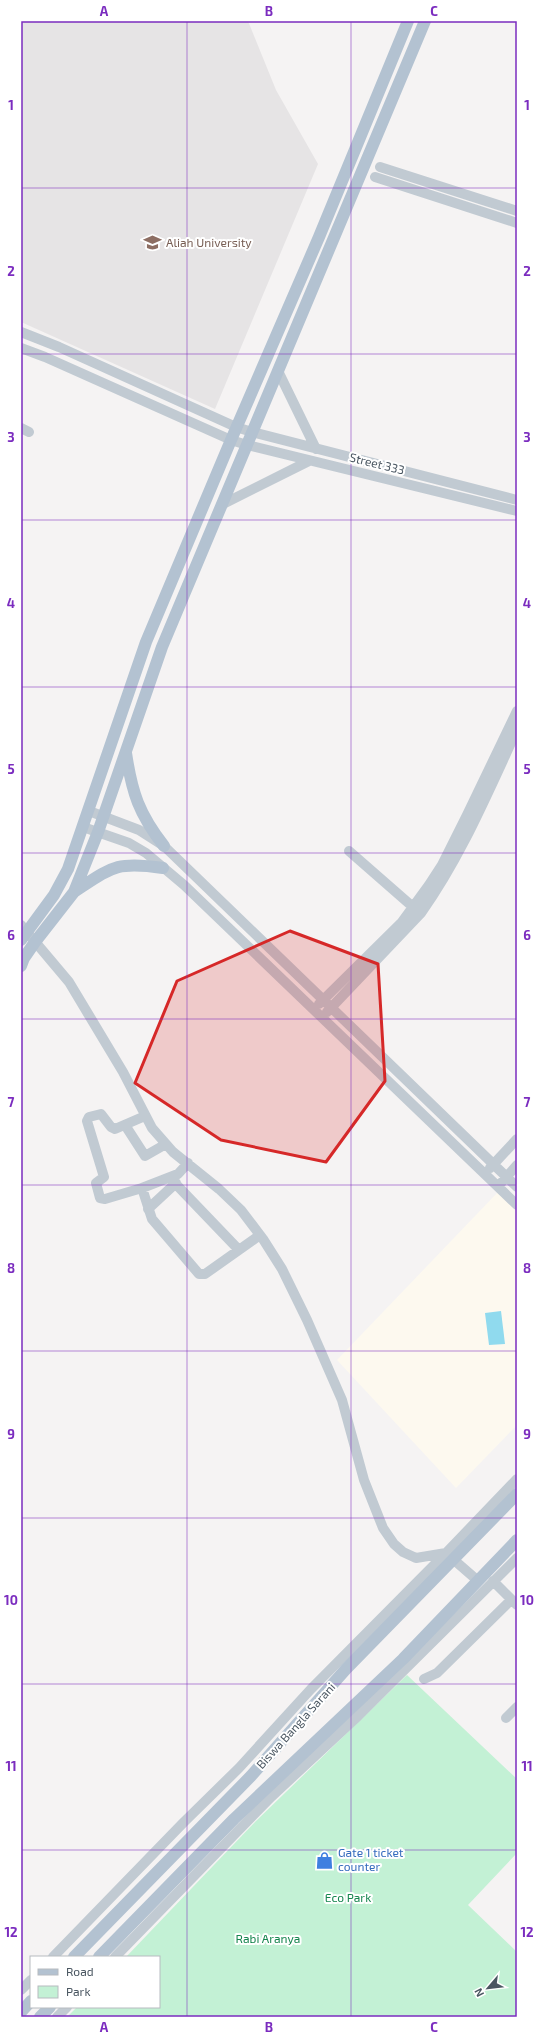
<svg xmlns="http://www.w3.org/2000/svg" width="538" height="2038" font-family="'Exo 2',sans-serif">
  <rect width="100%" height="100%" fill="#f5f3f3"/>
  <!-- commercial -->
  <path fill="#fdf9ef" d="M499,1191l18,17v217l-61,63 -119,-128z"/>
  <!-- education -->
  <path fill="#e6e4e5" d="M21,21h227l28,69 42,74 -103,245 -194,-87z"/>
  <!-- green -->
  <path fill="#c3f1d5" d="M407,1675l110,104v74l-49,52 49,47v65h-450l10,-10h82v-50h-33l130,-136z"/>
  <!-- water -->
  <path fill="#90daee" d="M501,1311l4,33 -16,1 -4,-32z"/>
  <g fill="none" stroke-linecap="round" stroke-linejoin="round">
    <!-- minor -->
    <path stroke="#c1cad2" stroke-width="10" d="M380,167l137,44
      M375,177l142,46
      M21,332l38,15 177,80 16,5 265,68
      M21,348l24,9 186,83 16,5 270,66
      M278,371l38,78
      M21,428l8,4
      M221,505l88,-44
      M89,811l50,19 25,16 353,341
      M83,827l46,16 17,10 38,32 333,320
      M349,851l64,56
      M21,925l48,57 54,90 29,56 21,24 46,37 22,21 22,29 19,30 25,51 35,80 22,80 19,48 11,16 9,8 13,6 30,-5 31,27
      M319,1004l83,-82 27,-37 13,-20 25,-50 50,-104
      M327,1012l94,-99c40,-56 67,-121 96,-183
      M125,1125l20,31 21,-12
      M188,1163l-10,11 -36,14 10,31 47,55h6l55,-39
      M490,1168l27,-29
      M170,1178l69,72
      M502,1182l15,-17
      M142,1188l-37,11 -5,-1 -4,-15 8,-6 -17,-56 2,-4 12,-3 10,13 4,2 30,-13
      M148,1209l28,-26
      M493,1581l24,24
      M424,1679l13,-6 74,-73
      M506,1718l11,-11
      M53,1957l131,-135 55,-54 72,-79 135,-136 71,-74
      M115,1957l156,-160 87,-81 159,-158
      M21,1990l10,-10
      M57,2017l10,-10"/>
    <!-- major -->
    <path stroke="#b3c2d1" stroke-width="12" d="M126,753c6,40 13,61 38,93
      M74,892c38,-25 42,-31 89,-24
      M21,940l33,-45 14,-26 78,-227 85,-202 88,-203 89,-216
      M21,966l3,-8 11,-16 39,-50 24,-60 64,-185 263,-626
      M74,1957l177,-181 95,-107 171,-175
      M99,1957l135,-138 169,-160 114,-119
      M21,2012l10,-11
      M40,2017l10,-10"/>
  </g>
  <!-- marked area -->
  <path fill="#d62828" fill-opacity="0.2" stroke="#d62828" stroke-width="3" stroke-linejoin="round" d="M290,931l88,33 7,117 -59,81 -105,-22 -86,-57 42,-102z"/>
  <!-- grid -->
  <path fill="none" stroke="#7b2cbf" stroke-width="1" stroke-opacity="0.55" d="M187,21v1996M351,21v1996M21,188h496M21,354h496M21,520h496M21,687h496M21,853h496M21,1019h496M21,1185h496M21,1351h496M21,1518h496M21,1684h496M21,1850h496"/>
  <!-- icons -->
  <defs>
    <symbol id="university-bare" viewBox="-9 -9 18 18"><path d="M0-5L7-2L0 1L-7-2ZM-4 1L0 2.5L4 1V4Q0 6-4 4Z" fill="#8d6e63" stroke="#fff" stroke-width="2.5" paint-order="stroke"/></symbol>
    <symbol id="shop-bare" viewBox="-9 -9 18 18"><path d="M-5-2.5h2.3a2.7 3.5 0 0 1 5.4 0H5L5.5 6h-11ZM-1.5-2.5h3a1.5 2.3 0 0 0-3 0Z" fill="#3f7fe0" stroke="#fff" stroke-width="2.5" paint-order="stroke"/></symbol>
  </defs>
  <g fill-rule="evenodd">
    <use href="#university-bare" x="140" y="230" width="25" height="25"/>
    <use href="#shop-bare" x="312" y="1848" width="25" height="25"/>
  </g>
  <g text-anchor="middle" stroke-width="4" stroke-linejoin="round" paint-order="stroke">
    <!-- education labels -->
    <g font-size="12" fill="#785e54" stroke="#fff" text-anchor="start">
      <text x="166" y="247">Aliah University</text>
    </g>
    <!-- street labels -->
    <g font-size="12" fill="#4a5661" stroke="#fff">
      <text transform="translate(377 464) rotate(14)" y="4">Street 333</text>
      <text transform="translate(296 1726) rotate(-48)" y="4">Biswa Bangla Sarani</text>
    </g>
    <!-- shop labels -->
    <g font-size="12" fill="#366cbe" stroke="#fff" text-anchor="start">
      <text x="338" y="1857">Gate 1 ticket<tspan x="338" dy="14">counter</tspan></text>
    </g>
    <!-- park labels -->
    <g font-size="12" fill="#17864f" stroke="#fff">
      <text x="348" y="1902">Eco Park</text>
      <text x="268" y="1943">Rabi Aranya</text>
    </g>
  </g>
  <!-- border -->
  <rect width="538" height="2038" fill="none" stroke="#ffffff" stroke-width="44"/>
  <!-- legend -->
  <rect x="30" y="1956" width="130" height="52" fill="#ffffff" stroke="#b7bbc0"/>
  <rect x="38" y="1969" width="20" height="6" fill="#b3c2d1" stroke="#b7bbc0"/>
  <text x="66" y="1976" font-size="12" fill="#4a5661">Road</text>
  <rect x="38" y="1986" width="20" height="12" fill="#c3f1d5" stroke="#b7bbc0"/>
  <text x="66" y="1996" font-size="12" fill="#4a5661">Park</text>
  <!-- north arrow -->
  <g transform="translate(488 1988) rotate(242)" stroke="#ffffff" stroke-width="3" paint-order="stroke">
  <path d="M0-3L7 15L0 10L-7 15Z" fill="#4a5661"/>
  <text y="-6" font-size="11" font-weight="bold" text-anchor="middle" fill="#4a5661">N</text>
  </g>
  <rect x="22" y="22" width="494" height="1994" fill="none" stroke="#7b2cbf" stroke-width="1.5"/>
  <g font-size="13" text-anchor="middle" font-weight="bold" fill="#7b2cbf">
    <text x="104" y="16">A</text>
    <text x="269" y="16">B</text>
    <text x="434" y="16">C</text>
    <text x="11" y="110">1</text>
    <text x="527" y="110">1</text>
    <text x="11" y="276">2</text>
    <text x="527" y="276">2</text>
    <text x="11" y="442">3</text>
    <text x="527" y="442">3</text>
    <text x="11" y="608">4</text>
    <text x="527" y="608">4</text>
    <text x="11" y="774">5</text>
    <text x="527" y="774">5</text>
    <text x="11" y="940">6</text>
    <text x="527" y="940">6</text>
    <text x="11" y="1107">7</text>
    <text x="527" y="1107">7</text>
    <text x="11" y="1273">8</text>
    <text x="527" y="1273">8</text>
    <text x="11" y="1439">9</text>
    <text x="527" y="1439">9</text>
    <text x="11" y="1605">10</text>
    <text x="527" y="1605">10</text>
    <text x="11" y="1771">11</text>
    <text x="527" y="1771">11</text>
    <text x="11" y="1937">12</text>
    <text x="527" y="1937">12</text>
    <text x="104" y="2032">A</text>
    <text x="269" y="2032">B</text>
    <text x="434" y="2032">C</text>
  </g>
</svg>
